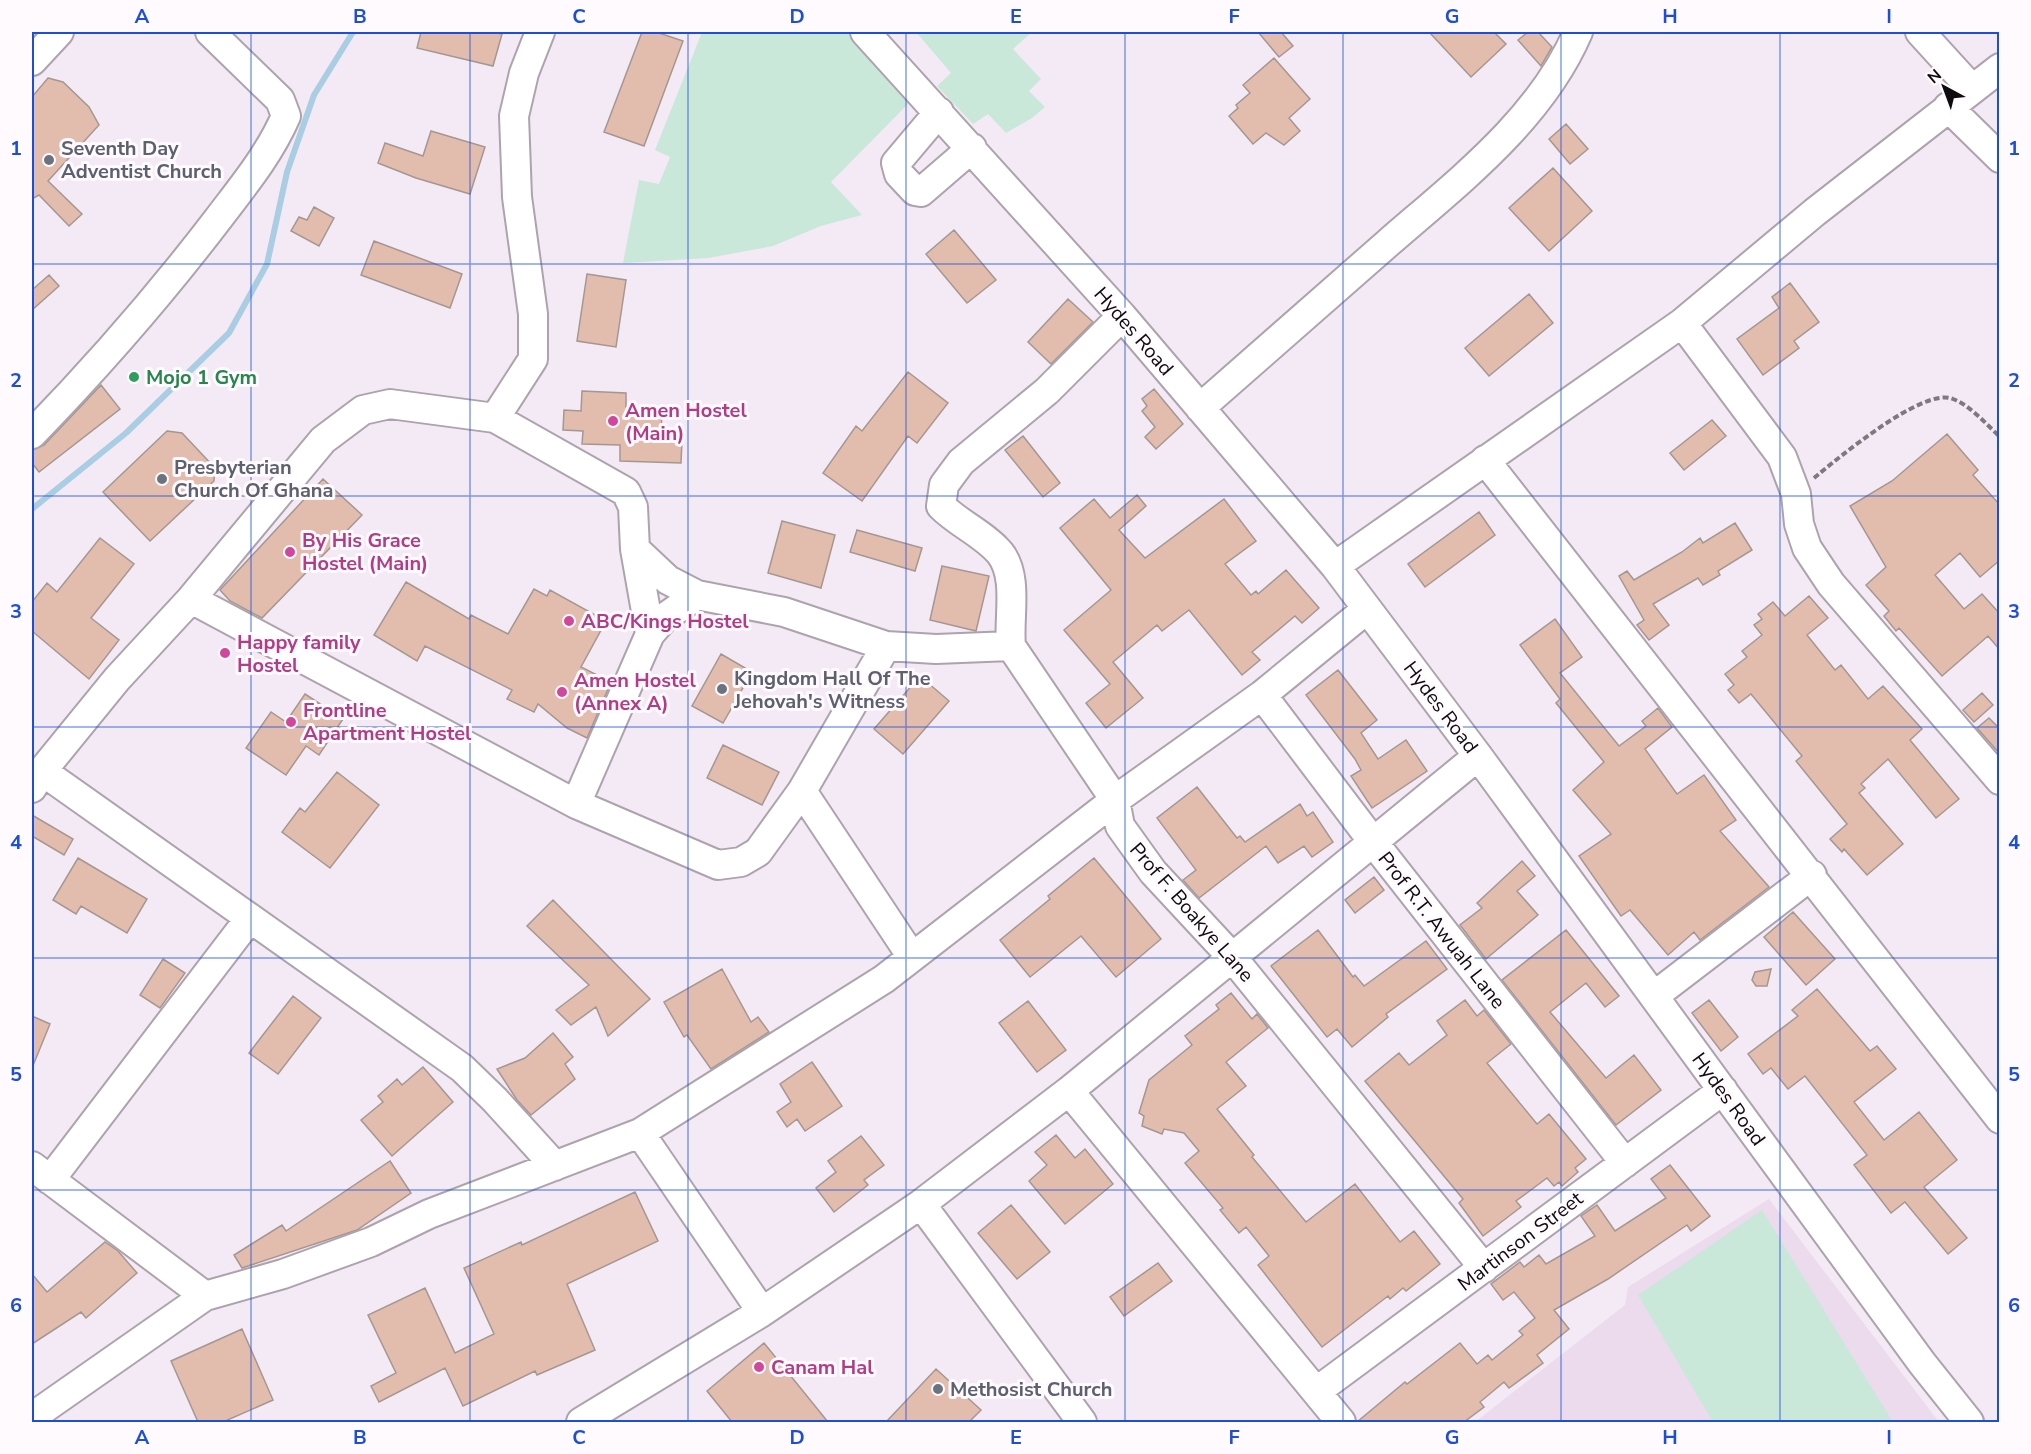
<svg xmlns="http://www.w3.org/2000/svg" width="2031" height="1454" font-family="'Nunito Sans',sans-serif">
  <rect width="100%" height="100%" fill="#f4eaf5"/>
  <!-- built -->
  <path fill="#ebdbec" d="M1769,1199l170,223h-464l150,-117 3,-18z"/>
  <!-- green -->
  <path fill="#c9e8d9" d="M702,32h154l58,66 -83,84 31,33 -41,11 -48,20 -64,12 -86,5 16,-83 20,4 11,-27 -15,-7z
    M916,32h116l-19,17 28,30 -12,12 16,16 -13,11 -26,15 -18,-19 -15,10 -36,-38 14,-13z
    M1762,1210l131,212h-180l-75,-127z"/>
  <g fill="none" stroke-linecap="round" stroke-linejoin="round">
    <!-- stream -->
    <path stroke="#a9cde2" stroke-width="6" d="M32,509l94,-76 103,-100 38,-69 20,-92 27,-77 39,-63"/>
  </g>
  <!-- building -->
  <path fill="#e2bdae" stroke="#a49791" stroke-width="1.5" d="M421,32h71l10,2 -9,32 -76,-18z
    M642,32h14l27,9 -39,105 -40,-14z
    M1258,32h23l12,14 -14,11z
    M1429,32h65l12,12 -35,33z
    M1528,32h10l14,15 -11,19 -23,-26z
    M1274,58l36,41 -21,19 11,13 -16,14 -18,-12 -13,11 -24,-28 9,-8 -2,-3 14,-12 -7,-8z
    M48,78l15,4 26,25 10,18 -51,56 34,33 -13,12 -30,-31 -7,4v-102z
    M1566,124l22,25 -18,15 -21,-25z
    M431,131l54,16 -15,47 -54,-16 -38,-15 7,-20 38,13z
    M1553,168l39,43 -43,40 -40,-43z
    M314,207l20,11 -15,28 -28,-15 8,-14 8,3z
    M954,230l42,50 -29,23 -41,-49z
    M374,241l88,33 -12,34 -89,-33z
    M587,274l39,6 -10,67 -39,-6z
    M49,275l10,11 -27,24v-20z
    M1790,283l29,39 -25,19 5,7 -36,27 -26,-36 42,-31 -7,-11z
    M1529,294l24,29 -64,53 -24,-28z
    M1068,299l25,23 -42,42 -23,-22z
    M908,372l40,31 -31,40 -9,-7 -46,65 -39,-28 33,-47 6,5z
    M101,385l19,24 -81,63 -7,-9v-13l12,-5z
    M1154,389l29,35 -27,25 -11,-12 10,-10 -13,-16 5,-5 -5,-7z
    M582,391l44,2v14l36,1 -1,31 21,1 -1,23 -61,-2v-16l-38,-1 1,-13 -20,-1 1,-20 17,1z
    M1712,420l14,16 -42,34 -14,-17z
    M167,431l15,2 33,35 -1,13 -64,60 -47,-49z
    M1947,434l31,36 -5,5 27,30v55l-20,17 -20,-24 -25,22 29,34 18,-15 18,20v36l-12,-14 -46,40 -43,-48 -3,3 -12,-15 5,-5 -23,-26 20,-18 -36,-61 42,-25z
    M1023,436l37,47 -17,14 -38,-47z
    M323,479l39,36 -100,103 -32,-17 -10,-11z
    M1137,495l9,11 -27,24 26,28 79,-59 32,42 -31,23 26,31 5,-4 2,3 28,-24 33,38 -17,15 -7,-7 -43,36 8,8 -18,15 -53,-65 -27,21 -5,-6 -44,37 30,36 -37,30 -20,-25 24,-19 -46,-54 47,-40 -51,-62 34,-29 16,19z
    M1479,512l16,23 -70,52 -17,-23z
    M782,521l53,14 -14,53 -53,-15z
    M1735,523l17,27 -34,21 2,4 -17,10 -5,-7 -45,26 16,21 -20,15 -12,-15 7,-5 -25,-44 8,-5 7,9 48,-28 18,-14 3,5z
    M857,530l65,18 -7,23 -65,-19z
    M100,538l34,26 -43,54 28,22 -30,39 -57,-48v-29l15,-19 10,9z
    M942,566l47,10 -13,55 -46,-11z
    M406,582l63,37 2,-4 37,19 26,-45 13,7 3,-6 56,31 -25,46 30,15 -24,56 -20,-10 -29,-24 -4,8 -27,-13 5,-9 -87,-44 -8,15 -43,-26z
    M1809,596l19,22 -21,17 28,35 6,-5 27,34 15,-13 39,43 -12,11 49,59 -23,19 -48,-59 -27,25 4,4 -6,5 44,51 -36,31 -23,-26 -2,3 -12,-13 17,-15 -51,-63 6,-5 -51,-62 -12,9 -11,-13 6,-5 -9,-11 22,-17 -5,-6 20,-16 -8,-10 8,-6 -4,-5 15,-12 12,14z
    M1555,619l27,38 -22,16 59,73 27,-20 -4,-5 16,-13 14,19 -27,22 32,45 27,-19 32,45 -16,11 49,56 -69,53 -6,-8 -26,23 -38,-45 -9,6 -42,-60 32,-22 -38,-44 31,-28 -48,-59 4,-4 -40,-54z
    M721,654l31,18 -29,51 -31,-17z
    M1338,670l39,50 -16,13 17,26 28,-19 21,31 -55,37 -21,-32 10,-6 -6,-11 -49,-64z
    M920,676l29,25 -46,53 -29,-25z
    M1982,693l11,12 -19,17 -11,-12z
    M305,694l38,25 -24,36 -13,-9 -20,29 -40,-27 25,-36 15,10z
    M1989,718l11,11v25l-23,-26z
    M723,745l56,27 -17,33 -55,-27z
    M337,772l42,33 -49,63 -48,-36 18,-24 5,4z
    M1197,787l40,51 3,-2 5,6 55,-38 7,12 6,-4 20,30 -21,15 -8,-11 -26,17 -12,-17 -67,52 -16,-18 13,-10 -39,-52z
    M32,815l41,24 -9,16 -32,-19z
    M78,858l69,41 -20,34 -46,-27 -5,8 -23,-14z
    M1094,858l67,81 -45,38 -35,-41 -51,41 -30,-37 50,-41 -2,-3z
    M1522,861l13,15 -18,15 21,24 -52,44 -26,-34 22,-17 -5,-5z
    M1374,877l10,13 -29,23 -10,-13z
    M553,900l97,99 -42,37 -12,-29 -25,18 -15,-15 33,-25 -62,-59z
    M1793,912l42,47 -29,26 -42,-48z
    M1318,930l35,47 2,-2 9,11 62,-45 21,28 -61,45 2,3 -36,30 -15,-18 -10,8 -56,-71z
    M1566,930l53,66 -14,11 -19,-24 -36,29 56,66 28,-23 27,35 -45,35 -114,-145z
    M163,959l22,14 -25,35 -20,-13z
    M722,969l29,53 7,-5 11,15 -58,37 -24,-34 -3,2 -20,-35z
    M1771,969l-4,17h-11l-4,-6 3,-8z
    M1817,989l53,62 7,-5 19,23 -42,33 30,38 35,-28 38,48 -33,27 43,51 -19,16 -43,-52 -14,11 -37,-48 13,-10 -62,-79 -17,13 -17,-21 -8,6 -15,-20 50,-38 -6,-6z
    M1231,993l21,26 5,-5 11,14 -42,34 20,24 -29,23 37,46 -2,2 54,65 49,-38 45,58 14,-11 26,33 -34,27 -3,-3 -13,11 -2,-3 -66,51 -64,-82 11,-9 -23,-29 -7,6 -19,-23 3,-2 -38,-45 14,-12 -15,-18 -20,-4 -2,5 -20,-8 2,-10 -5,-3 10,-33 43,-35 -7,-9 34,-27 -3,-4z
    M293,996l28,22 -43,56 -29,-21z
    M1465,1000l12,16 7,-6 27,34 -24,19 50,61 12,-10 37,45 -11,9 3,4 -16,14 -3,-4 -5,4 -7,-8 -31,23 5,6 -38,29 -24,-33 4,-4 -98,-118 34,-28 10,12 38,-30 -10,-14z
    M1709,1000l29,37 -17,14 -29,-38z
    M1028,1001l38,49 -29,22 -38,-49z
    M32,1016l18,8 -18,44z
    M553,1033l20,24 -8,7 10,15 -44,36 -14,-15 -20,-31 28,-11z
    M812,1062l30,44 -37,25 -8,-12 -10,8 -10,-15 14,-10 -11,-18z
    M423,1067l30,35 -61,54 -31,-36 22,-18 -5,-6 19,-17 5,6z
    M1056,1135l19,23 10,-9 28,35 -48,40 -36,-43 18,-16 -12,-13z
    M861,1136l23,29 -20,15 4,5 -34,27 -18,-24 20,-16 -8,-11z
    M390,1161l21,32 -54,37 -115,38 -8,-13 48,-30 4,6z
    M1670,1165l40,51 -19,15 -4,-6 -79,54 -54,31 15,19 -32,26 6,8 -34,25 -5,-6 -24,20 4,5 -20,15h-107l48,-40 2,2 53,-41 17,21 11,-9 4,5 31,-25 -4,-4 16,-13 -21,-26 -11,8 -12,-16 29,-22 4,5 15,-12 7,9 49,-28 -14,-20 16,-11 18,26 51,-33 -15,-19z
    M635,1192l23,49 -91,43 28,66 -58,25 -2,-4 -72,35 -18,-38 -66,34 -8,-16 25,-13 -28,-58 57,-27 30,65 39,-19 -30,-66 57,-26 1,3z
    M1011,1205l39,47 -33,27 -39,-46z
    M105,1242l13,9 19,22 -51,45 -5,-6 -49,32v-70l15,18z
    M1158,1263l14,18 -48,35 -14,-19z
    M242,1329l31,71 -50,22h-25l-27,-61z
    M764,1343l64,79h-96l-25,-31z
    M936,1369l45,41 -12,12h-83z"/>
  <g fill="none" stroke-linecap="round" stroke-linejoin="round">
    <defs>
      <path id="minor" d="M865,32l257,284 213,250 143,190 444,607 47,59
        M1920,32l52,57
        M32,61l27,-29
        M1948,107l52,51
        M939,112l-43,51 3,11 16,17 6,1 51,-44
        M1122,316l-75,75 -86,71 -17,23 -3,21c18,18 43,28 59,47 19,24 8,65 11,93l104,154 5,26 33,46 79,85 252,311
        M1682,323l100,134 14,37 3,30 8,24 24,36 169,196
        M1200,408c63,-55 126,-110 188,-165 71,-62 152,-123 190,-211
        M495,418l38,-59v-45l-16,-117 -3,-81 10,-43 16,-41
        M32,434c66,-68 128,-139 186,-215 25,-33 51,-64 68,-103l-6,-16 -70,-68
        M1485,460l515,659
        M635,549l33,31 29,15 87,17 102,34 50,3 75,-3
        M1335,566l347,-243 133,-111 185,-144
        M191,599l385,205 142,61 23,-3 17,-10 44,-61 84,-145
        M1262,695l112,148 251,320
        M42,771l420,297 33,32 60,66
        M32,788l10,-17 75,-92 74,-80 132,-159 40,-30 27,-6 105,14 131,74 7,15 2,42 15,85
        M802,791l110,166
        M576,804l74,-170 14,-16 33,-23
        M1654,996l158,-121
        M1069,1091l272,331
        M640,1133l122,179
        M32,1166l173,130
        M50,1180l200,-262
        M921,1204l161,218
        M1317,1391l406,-301
        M32,1417l173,-121 78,-22 88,-32 58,-28 211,-81 244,-154 231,-179 147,-105 105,-86
        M581,1422l181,-110 159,-108 148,-113 409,-335"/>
    </defs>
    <!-- minor casing -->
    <use href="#minor" stroke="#ada3ad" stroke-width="32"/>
    <!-- path -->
    <path stroke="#7e787f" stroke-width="4" stroke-dasharray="6 3" stroke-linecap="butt" d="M1814,478c23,-19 110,-92 139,-79 18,7 33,25 47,38"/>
    <!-- minor -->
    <use href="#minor" stroke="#fff" stroke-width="28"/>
  </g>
  <!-- grid -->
  <path fill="none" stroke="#1d4ed8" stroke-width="1.5" stroke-opacity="0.55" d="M251,32v1390M470,32v1390M688,32v1390M906,32v1390M1125,32v1390M1343,32v1390M1561,32v1390M1780,32v1390M32,264h1968M32,496h1968M32,727h1968M32,958h1968M32,1190h1968"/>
  <!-- markers -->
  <g fill="#6b7280" stroke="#fefafe" stroke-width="2">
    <circle cx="49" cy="160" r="6"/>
    <circle cx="162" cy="479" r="6"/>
    <circle cx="722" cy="689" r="6"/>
    <circle cx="938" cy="1389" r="6"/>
  </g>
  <circle fill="#2e9e5b" stroke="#fefafe" stroke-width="2" cx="134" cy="377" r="6"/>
  <g fill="#d1479c" stroke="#fefafe" stroke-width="2">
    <circle cx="613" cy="421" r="6"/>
    <circle cx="290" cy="552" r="6"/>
    <circle cx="569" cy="621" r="6"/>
    <circle cx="225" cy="653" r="6"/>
    <circle cx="562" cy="692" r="6"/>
    <circle cx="291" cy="722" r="6"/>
    <circle cx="759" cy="1367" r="6"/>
  </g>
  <g text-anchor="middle" stroke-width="6" stroke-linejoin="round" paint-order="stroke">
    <!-- worship labels -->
    <g font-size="20" font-weight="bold" fill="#5b616d" stroke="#fefafe" text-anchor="start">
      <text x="61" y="155">Seventh Day<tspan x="61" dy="23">Adventist Church</tspan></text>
      <text x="174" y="474">Presbyterian<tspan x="174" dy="23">Church Of Ghana</tspan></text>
      <text x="734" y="685">Kingdom Hall Of The<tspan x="734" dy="23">Jehovah's Witness</tspan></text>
      <text x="950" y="1396">Methosist Church</text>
    </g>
    <!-- street labels -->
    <g font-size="20" fill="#0e0b0f" stroke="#fefafe">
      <text transform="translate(1134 331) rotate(49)" y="7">Hydes Road</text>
      <text transform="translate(1441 707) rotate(53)" y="7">Hydes Road</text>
      <text transform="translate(1192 912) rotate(49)" y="7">Prof F. Boakye Lane</text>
      <text transform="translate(1442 930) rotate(52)" y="7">Prof R.T. Awuah Lane</text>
      <text transform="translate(1729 1099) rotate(54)" y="7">Hydes Road</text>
      <text transform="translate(1520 1241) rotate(-37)" y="7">Martinson Street</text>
    </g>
    <!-- leisure labels -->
    <g font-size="20" font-weight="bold" fill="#27864d" stroke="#fefafe" text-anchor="start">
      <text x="146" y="384">Mojo 1 Gym</text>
    </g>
    <!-- hotel labels -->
    <g font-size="20" font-weight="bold" fill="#b23c85" stroke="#fefafe" text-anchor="start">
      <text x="625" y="417">Amen Hostel<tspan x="625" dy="23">(Main)</tspan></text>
      <text x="302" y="547">By His Grace<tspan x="302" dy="23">Hostel (Main)</tspan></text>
      <text x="581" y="628">ABC/Kings Hostel</text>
      <text x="237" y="649">Happy family<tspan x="237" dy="23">Hostel</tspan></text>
      <text x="574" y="687">Amen Hostel<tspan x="574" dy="23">(Annex A)</tspan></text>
      <text x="303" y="717">Frontline<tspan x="303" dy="23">Apartment Hostel</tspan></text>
      <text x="771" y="1374">Canam Hal</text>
    </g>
  </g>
  <!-- border -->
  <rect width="2031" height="1454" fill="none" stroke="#fefafe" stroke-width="66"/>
  <!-- north arrow -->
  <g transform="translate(1944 87) rotate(319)" stroke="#fefafe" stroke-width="4.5" paint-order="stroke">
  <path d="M0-4.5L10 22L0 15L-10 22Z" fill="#0e0b0f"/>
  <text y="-9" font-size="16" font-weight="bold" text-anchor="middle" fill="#0e0b0f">N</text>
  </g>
  <rect x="33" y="33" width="1965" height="1388" fill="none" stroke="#1d4ed8" stroke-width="2"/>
  <g font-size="20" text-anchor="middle" font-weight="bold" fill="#1d4ed8">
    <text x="142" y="23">A</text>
    <text x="360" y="23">B</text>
    <text x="579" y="23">C</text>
    <text x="797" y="23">D</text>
    <text x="1016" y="23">E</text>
    <text x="1234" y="23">F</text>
    <text x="1452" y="23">G</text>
    <text x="1670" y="23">H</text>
    <text x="1889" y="23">I</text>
    <text x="16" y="155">1</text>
    <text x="2014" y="155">1</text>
    <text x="16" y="387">2</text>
    <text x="2014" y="387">2</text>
    <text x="16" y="618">3</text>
    <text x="2014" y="618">3</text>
    <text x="16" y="849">4</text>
    <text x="2014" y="849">4</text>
    <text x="16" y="1081">5</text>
    <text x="2014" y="1081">5</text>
    <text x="16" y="1312">6</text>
    <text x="2014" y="1312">6</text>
    <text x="142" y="1444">A</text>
    <text x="360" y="1444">B</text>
    <text x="579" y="1444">C</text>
    <text x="797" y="1444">D</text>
    <text x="1016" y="1444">E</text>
    <text x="1234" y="1444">F</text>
    <text x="1452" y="1444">G</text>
    <text x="1670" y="1444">H</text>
    <text x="1889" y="1444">I</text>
  </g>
</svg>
